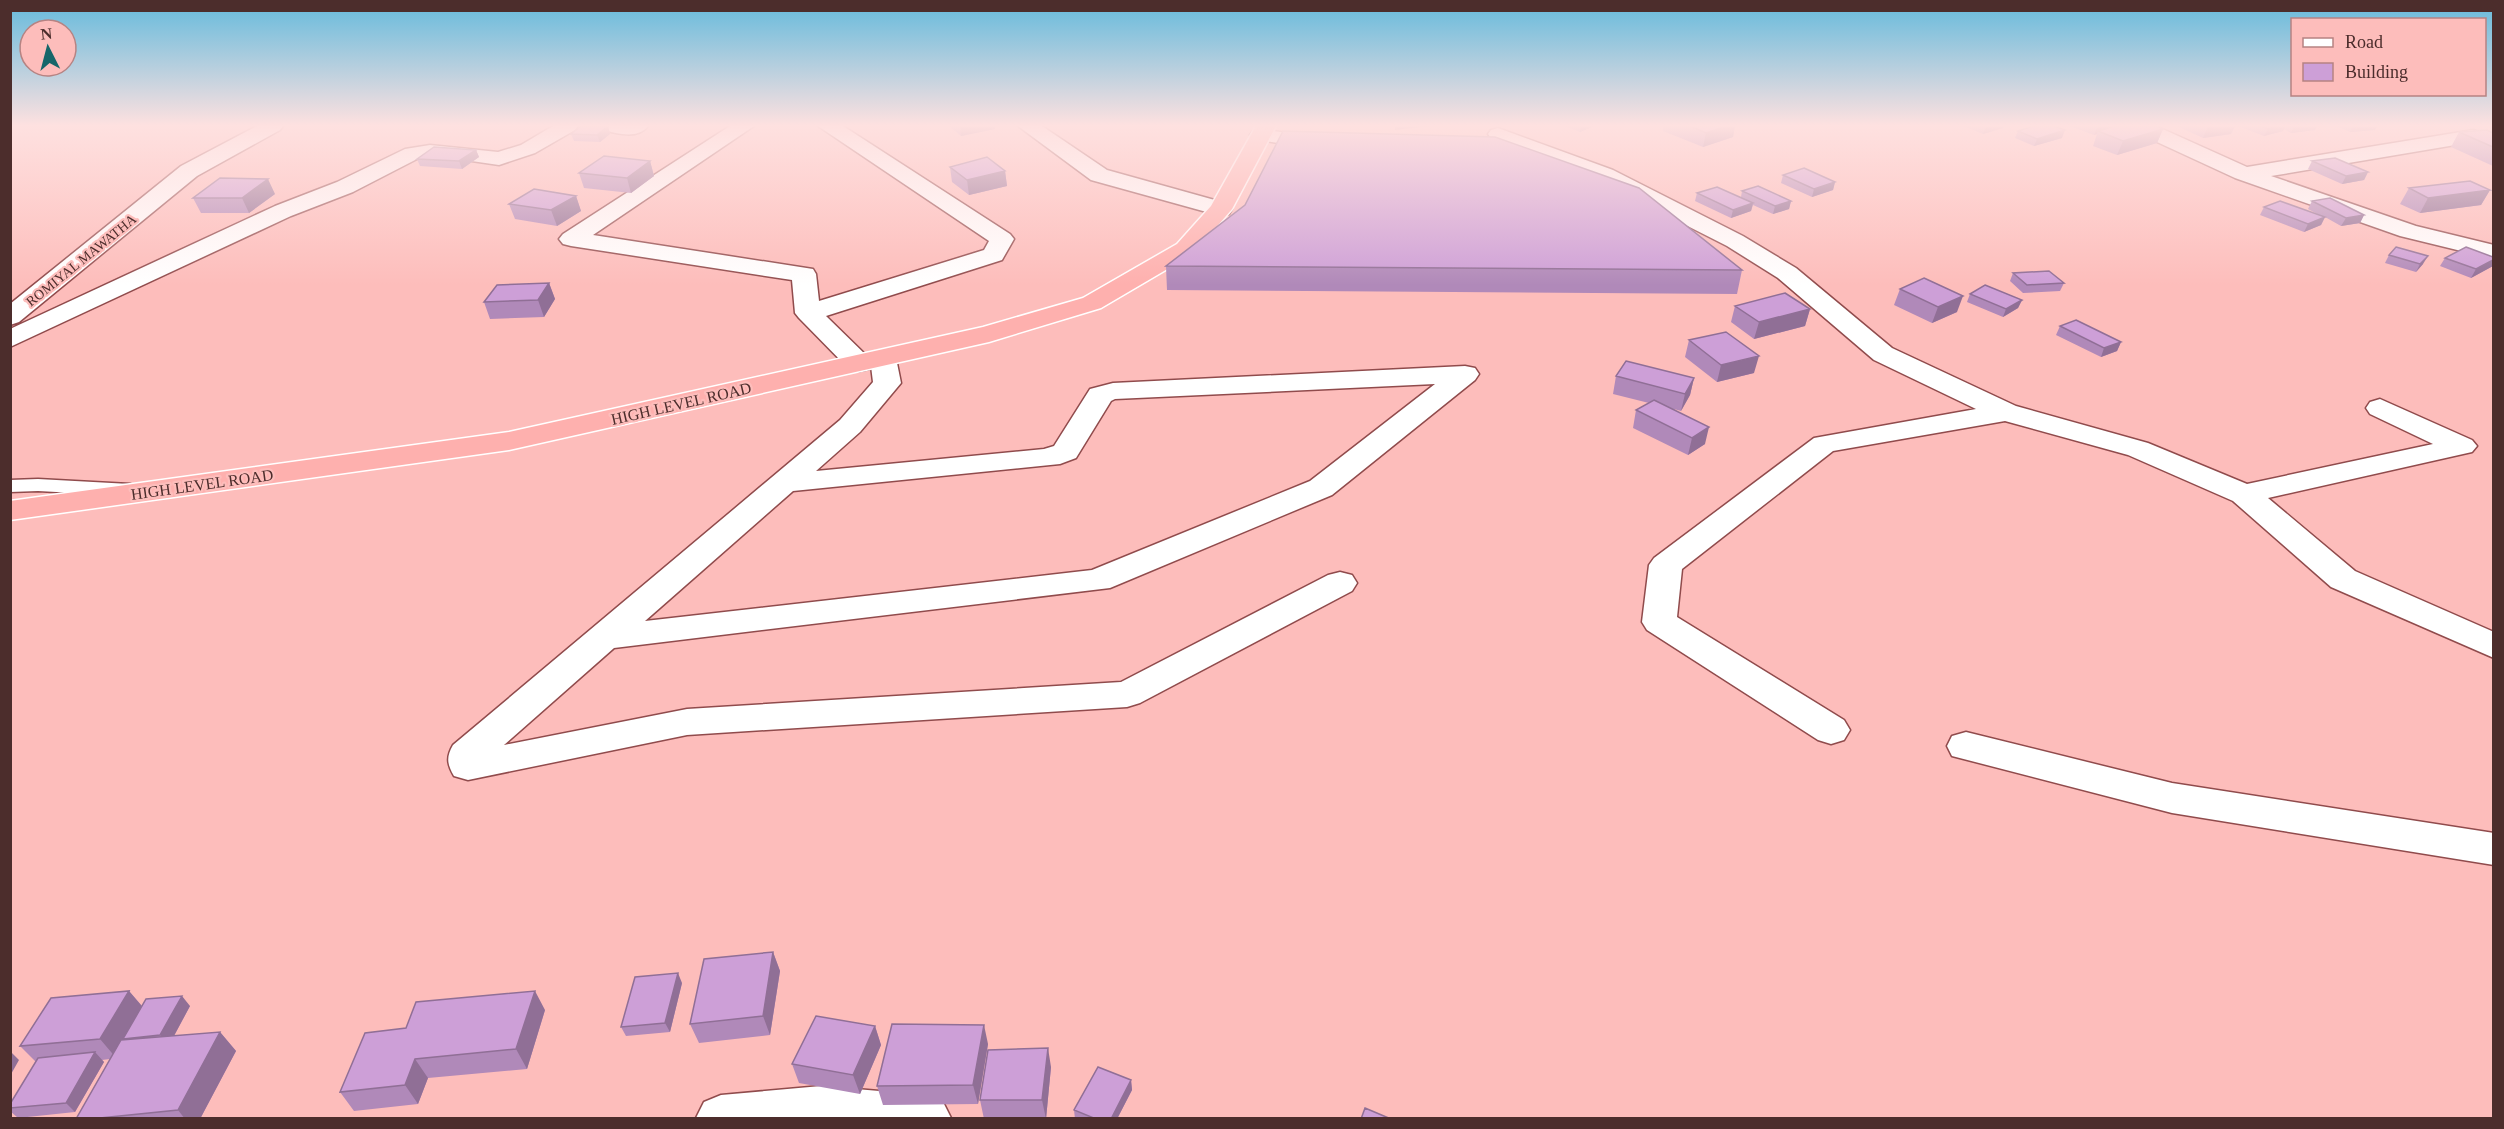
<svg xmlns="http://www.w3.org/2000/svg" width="2504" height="1129" font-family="Georgia,serif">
  <rect width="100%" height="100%" fill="#fdbdbb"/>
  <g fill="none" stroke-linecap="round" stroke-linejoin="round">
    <defs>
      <path id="lane" d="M38,479l92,5 7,2 3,4 -3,4 -7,2 -92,-5 -28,1v-12z"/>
      <path id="street" d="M257,126h26l-3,4 -83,46 -178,146 -9,3v-21l171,-138z
        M553,126h25l-3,4 -40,23 -36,12 -48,-7 -34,1 -64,33 -62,24 -281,131v-18l265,-123 62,-24 68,-33 25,-4 68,7 23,-7z
        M601,126h47c-10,13 -30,8 -44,4z
        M730,126h24l-161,109 220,34 3,5 3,27 165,-51 5,-9 -171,-115h25l167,108 4,5 -12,21 -176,56 44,43 3,-7 10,-2 10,2 3,6 5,25 -41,49 -44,39 228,-22 10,-3 36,-57 23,-6 352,-17 10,2 4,6 -4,6 -143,115 -222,93 -496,60 -110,97 183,-36 434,-27 207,-107 12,-3 12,3 5,8 -5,8 -212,112 -13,4 -440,28 -219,45 -14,-4c-7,-12 -8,-19 -1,-31l387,-325 33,-38 -2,-16 -2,3 -10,2 -10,-2 -50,-51 -4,-5 -3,-33 -221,-34 -8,-2 -4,-5 4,-5zM1435,384l-125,97 -218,89 -447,51 148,-130 267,-27 16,-6 35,-57 4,-2z
        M1018,126h24l65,44 122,34 3,5 -3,5 -8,2 -130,-36z
        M2128,126h28l91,41 226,-37 7,2 3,4 -3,4 -7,2 -202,34 145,50 78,19v14l-94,-23 -165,-58 -104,-48z
        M1498,128l115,42 130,66 53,32 96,80 124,58 132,37 99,41 186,-40 -63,-30 -4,-6 4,-6 10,-3 92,41 5,6 -5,6 -204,46 87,73 139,61v26l-163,-71 -98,-86 -105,-46 -123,-34 -172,30 -151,118 -5,48 167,103 6,10 -6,10 -13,4 -13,-4 -171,-110 -5,-8 7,-57 5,-7 160,-120 162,-29 -102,-49 -96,-82 -51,-32 -130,-66 -106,-42 -3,-4 3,-4z
        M1260,129l64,9 7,2 3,4 -3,4 -7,2 -71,-11 -3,-4 3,-4z
        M1966,732l206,51 322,50v32l-322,-52 -220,-57 -5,-10 5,-10z
        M821,1086l105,9 17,7 8,16h-255l8,-16 17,-7z"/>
      <path id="highway" d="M1256,126h20l-44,83 -39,45 -92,54 -112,34 -480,108 -499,70v-19l499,-69 474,-105 100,-29 94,-54 34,-38z"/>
    </defs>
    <!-- lane casing -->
    <use href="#lane" stroke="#904b4c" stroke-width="3"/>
    <!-- street casing -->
    <use href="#street" stroke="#904b4c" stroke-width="3"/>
    <!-- highway casing -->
    <use href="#highway" stroke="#fff" stroke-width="3"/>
    <!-- lane -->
    <use href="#lane" fill="#fff" fill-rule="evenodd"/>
    <!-- street -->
    <use href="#street" fill="#fff" fill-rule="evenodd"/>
    <!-- highway -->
    <use href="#highway" fill="#feb0ae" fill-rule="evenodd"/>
  </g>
  <!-- wall -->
  <path fill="#b089b9" d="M608,126l2,8 -10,8 -26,-1 -3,-7z
    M949,126h45l1,3 -34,7z
    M1565,126h29l-14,6z
    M1663,126h72l-2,11 -30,10 -40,-16z
    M1964,126h40l-1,2 -20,6z
    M2070,126h86l7,3 -6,14 -40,12 -24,-9 4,-12 -3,1z
    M2177,126h58l-4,8 -28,4z
    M2238,126h79l-2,4 -24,3 -7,-4 -1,2 -19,5z
    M2337,126h40l-2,4 -25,2z
    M2018,131l44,7 -28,8 -19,-8z
    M2459,132l34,1v33l-42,-19z
    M476,150l3,7 -17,12 -42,-3 -3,-7z
    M650,161l4,15 -23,17 -47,-5 -5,-15z
    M2312,161l56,11 -4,8 -22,4 -34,-15z
    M950,167l55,4 2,15 -38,9 -17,-13z
    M1783,175l52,7 -2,8 -21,7 -31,-14z
    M2409,188l81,2 -9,15 -61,8 -20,-9z
    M1742,191l49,10 -2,8 -16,5 -20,-9 -2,6 -20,7 -36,-17 2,-8 44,4z
    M275,194l-26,19h-48l-8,-15z
    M576,196l5,15 -24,15 -42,-7 -6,-15z
    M2312,201l52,14 -4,8 -19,3 -16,-9 -4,8 -17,7 -44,-17 4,-8 57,9 -13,-7z
    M2389,255l34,9 -7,8 -31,-9z
    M2445,258l48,8 -22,12 -31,-12z
    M1166,266l576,4 -5,24 -570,-4z
    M2013,273l51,10 -4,8 -37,2 -13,-12z
    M549,283l6,16 -11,18 -54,2 -6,-17z
    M1900,289l57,23 -25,11 -38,-18z
    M1970,294l52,6 -4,8 -15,9 -36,-15z
    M1735,306l75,3 -5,17 -51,13 -23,-17z
    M2060,326l61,16 -4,9 -16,6 -45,-22z
    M1689,340l65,33 -37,9 -32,-25z
    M1616,376l78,2 -4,17 -9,16 -7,-2 31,35 -17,11 -55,-27 3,-18 13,-7 -36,-9z
    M773,952l7,19 -10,64 -71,8 -9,-19z
    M682,983l-12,49 -44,4 -5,-9z
    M129,991l13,15h48l-16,30 46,-4 16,19 -36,68h-124l34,-60 -8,1 2,2 -29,50 -57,6 -8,-7v-7l26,-42 -16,-16z
    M545,1010l-18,59 -99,9 -10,26 -64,7 -14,-19 66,-64z
    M875,1026l6,19 -21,49 -61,-11 -7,-19z
    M988,1044l-10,60 -95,1 -6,-19z
    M1051,1067l-5,52h-62l-4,-19z
    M1131,1080l1,10 -15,29h-42l-1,-9z"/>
  <!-- shaded-wall -->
  <path fill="#906f96" d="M608,126l2,8 -10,8 -3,-7z
    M960,126h34l1,3 -34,7z
    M1395,126h35l-35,4z
    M1581,126h13l-14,6z
    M1726,126h9l-2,11 -30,10 3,-14z
    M2004,126l-1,2 -20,6 3,-7z
    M2100,126h17l-19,5 -1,3 -3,1 3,-7z
    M2208,126h27l-4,8 -28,4z
    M2277,126h9l-3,5 -19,5 4,-7z
    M2294,126h23l-2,4 -24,3z
    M2353,126h24l-2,4 -25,2z
    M2163,129l-6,14 -40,12 6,-14z
    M2065,130l-3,8 -28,8 3,-7z
    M476,150l3,7 -17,12 -3,-8z
    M650,161l4,15 -23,17 -4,-15z
    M1005,171l2,15 -38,9 -2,-15z
    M2368,172l-4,8 -22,4 4,-8z
    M268,179l7,15 -26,19 -7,-15z
    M1835,182l-2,8 -21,7 2,-8z
    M2490,190l-9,15 -61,8 8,-15z
    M576,196l5,15 -24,15 -6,-16z
    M1791,201l-2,8 -16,5 2,-8z
    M1753,203l-2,8 -20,7 2,-8z
    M2364,215l-4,8 -19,3 5,-8z
    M2325,217l-4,8 -17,7 4,-8z
    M2428,256l-5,8 -7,8 4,-8z
    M2493,260v6l-22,12 5,-9z
    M549,283l6,16 -11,18 -6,-17z
    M1963,296l-6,16 -25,11 6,-16z
    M2022,300l-4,8 -15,9 3,-8z
    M1810,309l-5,17 -51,13 5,-17z
    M2121,342l-4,9 -16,6 3,-9z
    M1759,356l-5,17 -37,9 4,-17z
    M1694,378l-4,17 -9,16 4,-17z
    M1709,427l-4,17 -17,11 4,-17z
    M773,952l7,19 -10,64 -7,-19z
    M678,973l4,10 -12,49 -5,-9z
    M129,991l17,20 -23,28 4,4 -10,16 -17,-20z
    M535,991l10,19 -18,59 -11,-20z
    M182,996l8,10 -21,39 -9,-10z
    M984,1025l4,19 -10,60 -5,-19z
    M875,1026l6,19 -21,49 -7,-19z
    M220,1032l16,19 -36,68h-15l-7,-9z
    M1048,1048l3,19 -5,52 -4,-19z
    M10,1051l9,9 -9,16z
    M95,1052l9,10 -29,50 -9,-9z
    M415,1059l13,19 -10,26 -13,-19z
    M1131,1080l1,10 -15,29h-6z"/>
  <!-- building -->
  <path fill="#cd9fd7" stroke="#906f96" stroke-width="1.5" d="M581,126h27l-11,9 -26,-1z
    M1690,126h36l-20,7z
    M2034,126h20l11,4 -28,9 -19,-8z
    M2115,126h41l7,3 -40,12 -25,-10z
    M2261,126h16l-9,3z
    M2487,130l6,3v14l-34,-15z
    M1283,131l212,6 144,51 103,82 -576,-4 79,-61z
    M434,147l42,3 -17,11 -42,-2z
    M604,156l46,5 -23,17 -48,-5z
    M987,157l18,14 -38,9 -17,-13z
    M2335,158l33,14 -22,4 -34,-15z
    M1804,168l31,14 -21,7 -31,-14z
    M220,178l48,1 -26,19h-49z
    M2470,181l20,9 -62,8 -19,-10z
    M1758,186l33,15 -16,5 -33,-15z
    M1717,187l36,16 -20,7 -36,-17z
    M534,189l42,7 -25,14 -42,-6z
    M2330,198l34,17 -18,3 -34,-17z
    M2280,201l45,16 -17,7 -44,-17z
    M2396,247l32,9 -8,8 -31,-9z
    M2466,247l27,10v3l-17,9 -31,-11z
    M2049,271l15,12 -37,2 -14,-12z
    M1924,278l39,18 -25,11 -38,-18z
    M549,283l-11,17 -54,2 13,-17z
    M1985,285l37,15 -16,9 -36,-15z
    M1785,293l25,16 -51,13 -24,-16z
    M2076,320l45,22 -17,6 -44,-22z
    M1726,332l33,24 -38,9 -32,-25z
    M1626,361l68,17 -9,16 -69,-18z
    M1654,400l55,27 -17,11 -56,-28z
    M773,952l-10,64 -73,8 14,-65z
    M678,973l-13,50 -44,4 14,-50z
    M129,991l-29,48 -80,7 31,-48z
    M535,991l-19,58 -101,10 -10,26 -65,7 25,-59 41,-5 10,-26z
    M182,996l-22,39 -37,4 23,-40z
    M816,1016l59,10 -22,49 -61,-11z
    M892,1024l92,1 -11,60 -96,1z
    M220,1032l-42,78 -88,9h-14l45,-79z
    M1048,1048l-6,52h-62l8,-50z
    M95,1052l-29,51 -56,5v-4l28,-46z
    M1098,1067l33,13 -20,39h-15l-22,-9z
    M1365,1108l26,11h-30z"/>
  <!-- sky -->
  <linearGradient id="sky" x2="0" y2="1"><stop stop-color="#64badc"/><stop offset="0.44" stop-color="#fee1e0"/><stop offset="1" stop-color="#fee1e0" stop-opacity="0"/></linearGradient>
  <rect width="2504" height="285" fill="url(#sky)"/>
  <g text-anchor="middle" stroke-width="4.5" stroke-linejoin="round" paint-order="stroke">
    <!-- far-street labels -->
    <g font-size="14" fill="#4c2d2c" stroke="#fdbdbb">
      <text transform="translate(81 260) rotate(-39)" y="5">ROMIYAL MAWATHA</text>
    </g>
    <!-- street labels -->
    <g font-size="16" fill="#4c2d2c" stroke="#fdbdbb">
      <text transform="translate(681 403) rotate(-13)" y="6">HIGH LEVEL ROAD</text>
      <text transform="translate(202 484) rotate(-8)" y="6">HIGH LEVEL ROAD</text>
    </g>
  </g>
  <!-- border -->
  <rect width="2504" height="1129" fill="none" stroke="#4c2d2c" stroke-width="24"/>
  <!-- legend -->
  <rect x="2291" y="18" width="195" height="78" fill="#fdbdbb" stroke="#b68382" stroke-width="1.5"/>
  <rect x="2303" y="38" width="30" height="9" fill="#ffffff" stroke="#b68382" stroke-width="1.5"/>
  <text x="2345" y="48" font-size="18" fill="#4c2d2c">Road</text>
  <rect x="2303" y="63" width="30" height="18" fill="#cd9fd7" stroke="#b68382" stroke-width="1.5"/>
  <text x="2345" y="78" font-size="18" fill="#4c2d2c">Building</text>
  <!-- north arrow -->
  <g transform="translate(48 48) rotate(354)"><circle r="28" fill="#fdbdbb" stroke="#b68382" stroke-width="1.5"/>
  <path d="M0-4.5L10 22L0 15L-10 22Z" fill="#17666a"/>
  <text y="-9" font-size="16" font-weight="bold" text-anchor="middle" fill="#4c2d2c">N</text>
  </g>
</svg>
